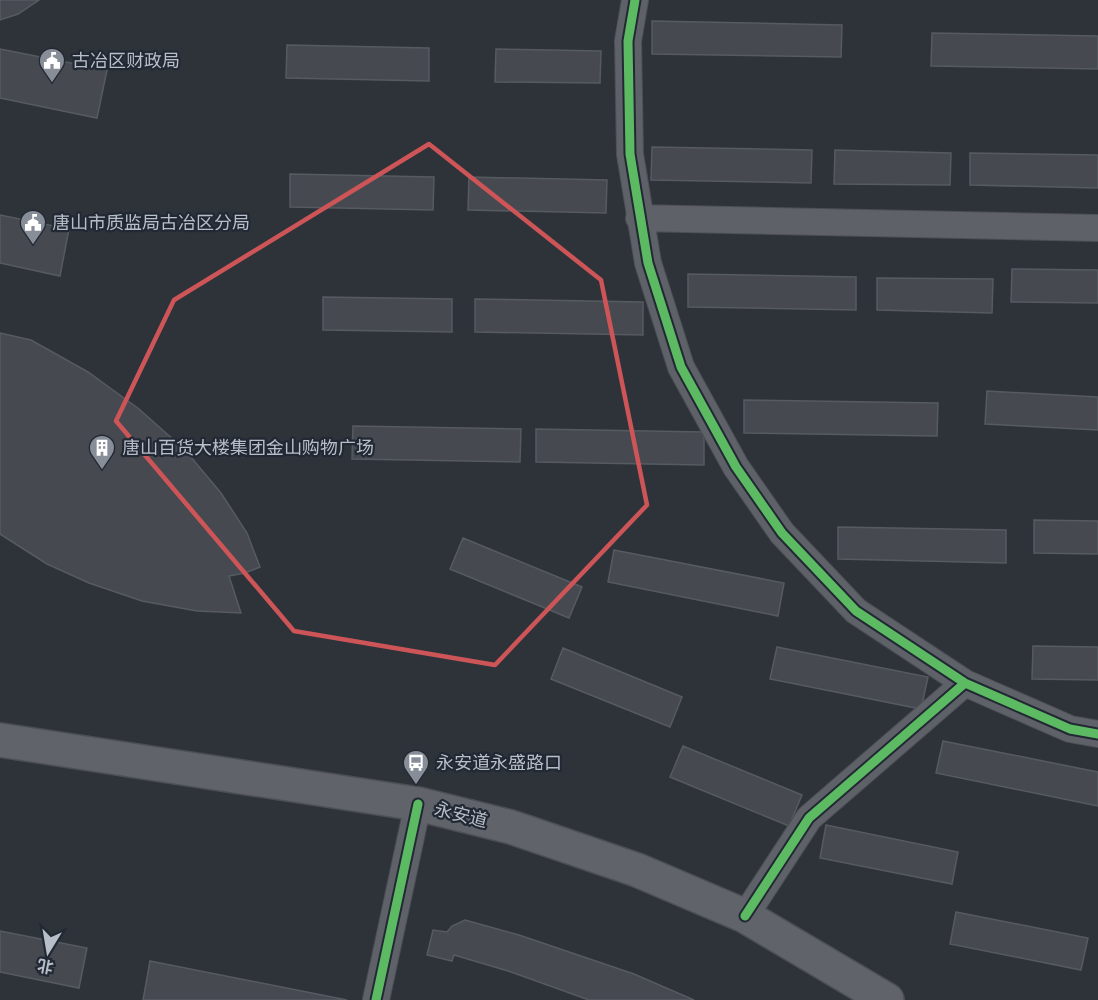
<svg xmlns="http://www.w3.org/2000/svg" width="1098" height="1000" font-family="'Noto Sans','Noto Sans SC',sans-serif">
  <rect width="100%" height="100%" fill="#2e333a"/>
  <!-- building -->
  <path fill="#464a50" stroke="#565a61" stroke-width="1.5" d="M0,0h39l-21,14 -18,6z
    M652,21l190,4 -1,32 -189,-3z
    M932,33l166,3v33l-167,-3z
    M287,45l142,3v33l-143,-3z
    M0,49l107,21 -10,48 -97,-20z
    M496,49l105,2 -1,32 -105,-1z
    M652,147l160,3 -1,33 -160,-3z
    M835,150l116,3 -1,32 -116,-1z
    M970,153l128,2v33l-128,-3z
    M290,174l144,3 -1,33 -143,-3z
    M469,177l138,3 -1,33 -138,-3z
    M0,215l69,14 -9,47 -60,-13z
    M1012,269l86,1v33l-87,-1z
    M688,274l168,3v33l-168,-3z
    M877,278l116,1 -1,34 -115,-3z
    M323,297l129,2v33l-129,-2z
    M475,299l168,3v33l-168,-3z
    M0,333l31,7 57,32 51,37 46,41 36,43 26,40 13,34 -15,6 -16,3 12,37 -44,-2 -55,-10 -53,-18 -42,-19 -47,-30z
    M987,391l111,6v33l-113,-6z
    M744,400l194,3 -1,33 -193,-3z
    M353,426l168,3 -1,33 -168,-3z
    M536,429l168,3v33l-168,-3z
    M1034,520l64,1v33l-64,-1z
    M838,527l168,3v33l-168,-4z
    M463,538l119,49 -13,31 -119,-49z
    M614,550l170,33 -6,33 -170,-34z
    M1033,646l65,1v33l-66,-1z
    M777,647l151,30 -7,32 -151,-30z
    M563,648l119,49 -12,30 -119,-48z
    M943,741l155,31v34l-162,-33z
    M683,746l119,49 -13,31 -119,-49z
    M826,825l132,27 -6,32 -132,-26z
    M956,912l132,26 -7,32 -131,-26z
    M465,920l54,15 115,39 60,26h-105l-81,-29 -54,-16 -2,6 -25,-6 6,-25 14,2 5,-6z
    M0,931l87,17 -8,40 -79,-16z
    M150,961l197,39h-204z"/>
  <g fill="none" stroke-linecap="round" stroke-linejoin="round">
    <defs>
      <path id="minor" d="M635,0l-7,41 2,113 18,109 33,104 55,100 46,66 74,78 109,72 105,46 28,5
        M639,218l459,10
        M745,916l64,-98 156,-135
        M376,1000l42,-196"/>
      <path id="major" d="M0,740l418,64 93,23 126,43 108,46 142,84"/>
    </defs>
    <!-- minor casing -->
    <use href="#minor" stroke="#4c4f54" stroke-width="28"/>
    <!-- major casing -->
    <use href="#major" stroke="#4c4f56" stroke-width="36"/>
    <!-- minor -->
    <use href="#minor" stroke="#5e6168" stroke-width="26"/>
    <!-- major -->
    <use href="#major" stroke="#606369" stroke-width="33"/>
    <defs>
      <path id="cycleway" d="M635,0l-7,41 2,113 18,109 33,104 55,100 46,66 74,78 109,72 105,46 28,5
        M745,916l64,-98 156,-135
        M376,1000l42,-196"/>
    </defs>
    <!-- cycleway casing -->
    <use href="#cycleway" stroke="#222934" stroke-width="13"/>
    <!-- cycleway -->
    <use href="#cycleway" stroke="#5cba63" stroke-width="9"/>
  </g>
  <!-- marked area -->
  <path fill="none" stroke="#cd5558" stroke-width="4.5" stroke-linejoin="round" d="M429,144l172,136 46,225 -152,160 -201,-34 -178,-210 58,-121z"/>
  <!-- icons -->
  <defs>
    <symbol id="civic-pin" viewBox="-11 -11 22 30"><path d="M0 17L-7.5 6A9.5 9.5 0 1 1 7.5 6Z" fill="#888e97" stroke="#222934"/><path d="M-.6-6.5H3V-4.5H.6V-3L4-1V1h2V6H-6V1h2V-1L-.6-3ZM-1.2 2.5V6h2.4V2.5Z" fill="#fff"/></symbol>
    <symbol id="building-pin" viewBox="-11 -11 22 30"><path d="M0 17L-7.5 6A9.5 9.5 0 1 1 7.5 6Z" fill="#888e97" stroke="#222934"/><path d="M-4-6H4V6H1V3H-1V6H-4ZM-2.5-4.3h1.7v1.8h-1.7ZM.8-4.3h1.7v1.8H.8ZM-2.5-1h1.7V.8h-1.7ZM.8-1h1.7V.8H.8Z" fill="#fff"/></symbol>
    <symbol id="bus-pin" viewBox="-11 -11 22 30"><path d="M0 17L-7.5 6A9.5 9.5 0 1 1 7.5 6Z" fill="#888e97" stroke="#222934"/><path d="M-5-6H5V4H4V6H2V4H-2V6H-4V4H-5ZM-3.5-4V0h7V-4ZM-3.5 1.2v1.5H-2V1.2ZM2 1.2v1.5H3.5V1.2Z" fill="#fff"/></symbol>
  </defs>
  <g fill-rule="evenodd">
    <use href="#civic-pin" x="37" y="46" width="30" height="40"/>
    <use href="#civic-pin" x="18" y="208" width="30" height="40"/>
    <use href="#building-pin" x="87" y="433" width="30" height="40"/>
    <use href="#bus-pin" x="401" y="748" width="30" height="40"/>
  </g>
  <g text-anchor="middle" stroke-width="4.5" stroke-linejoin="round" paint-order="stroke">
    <!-- poi labels -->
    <g font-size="18" fill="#b9bfc9" stroke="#222934" text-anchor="start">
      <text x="72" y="67">古冶区财政局</text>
      <text x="52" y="229">唐山市质监局古冶区分局</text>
      <text x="122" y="454">唐山百货大楼集团金山购物广场</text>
      <text x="436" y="769">永安道永盛路口</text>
    </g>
    <!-- street labels -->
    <g font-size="18" fill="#b9bfc9" stroke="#222934">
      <text transform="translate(461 815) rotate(14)" y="6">永安道</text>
    </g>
  </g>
  <!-- north arrow -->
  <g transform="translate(48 952) rotate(191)" stroke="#222934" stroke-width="4.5" paint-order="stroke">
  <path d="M0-4.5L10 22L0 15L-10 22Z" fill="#b9bfc9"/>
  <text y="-9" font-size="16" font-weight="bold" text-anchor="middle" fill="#b9bfc9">北</text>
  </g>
</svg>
